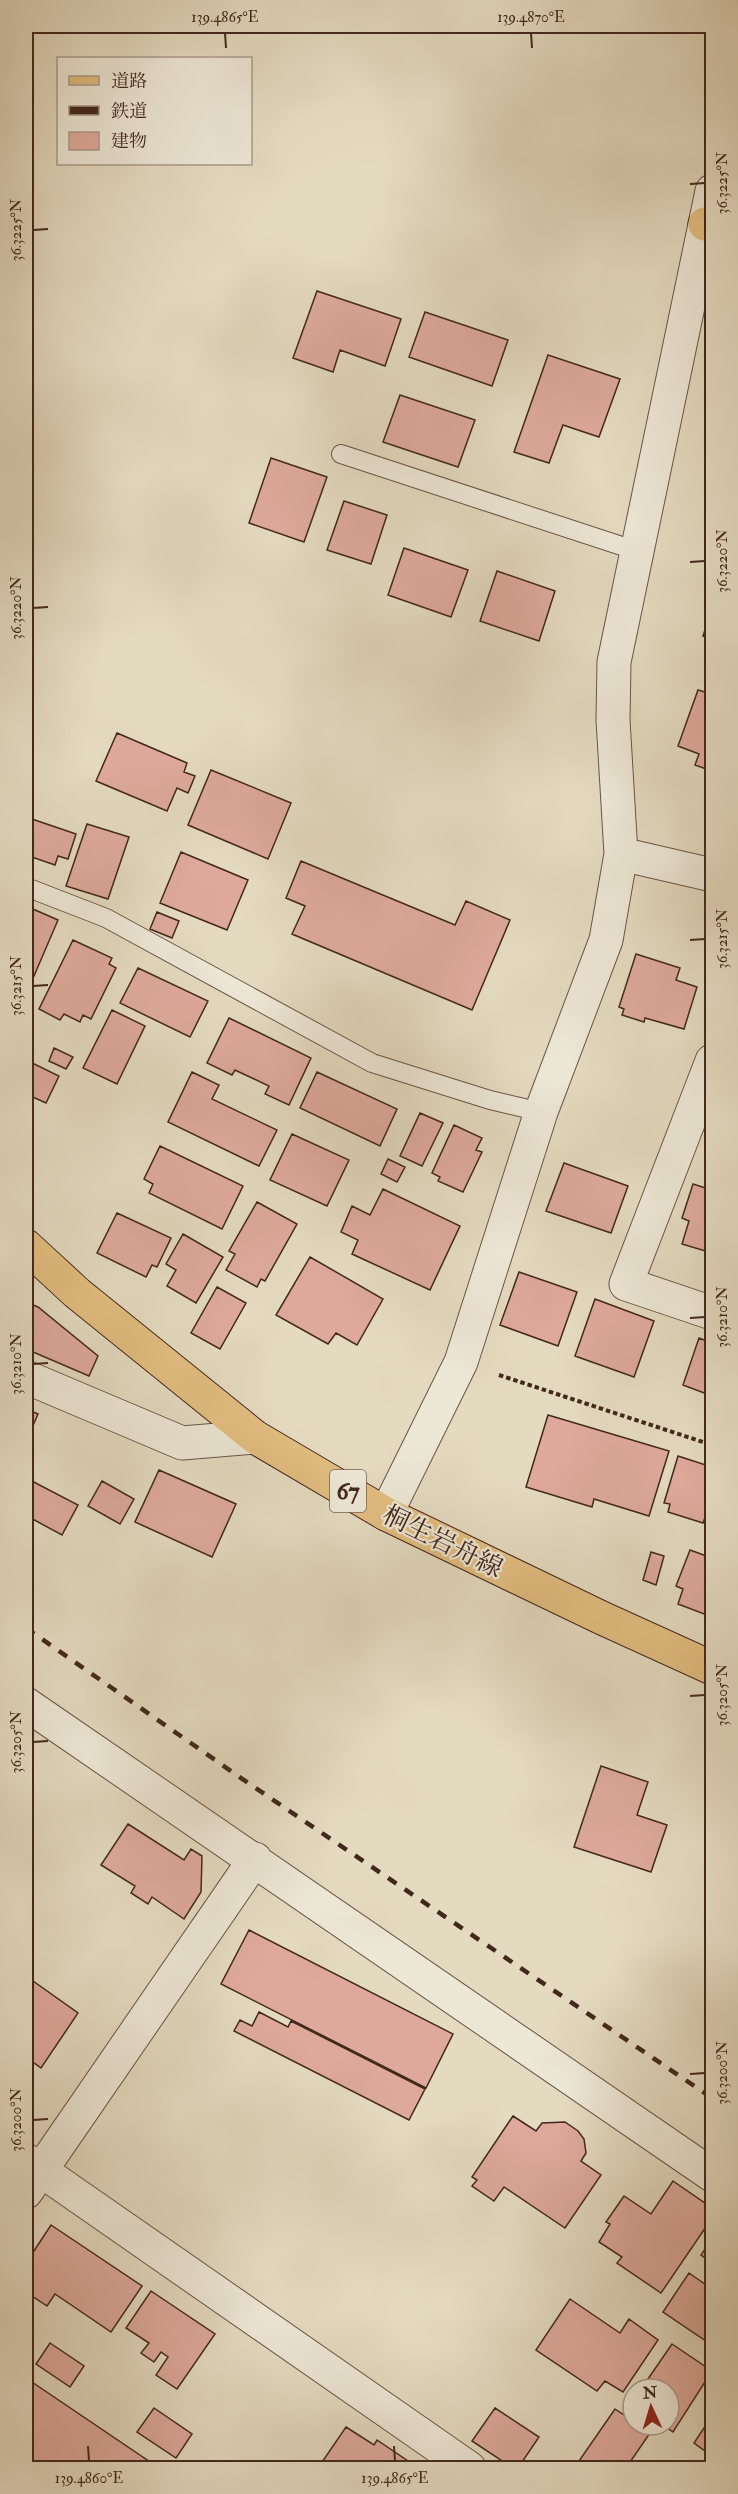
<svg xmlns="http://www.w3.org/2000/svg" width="738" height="2494" font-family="'IM FELL Double Pica','Noto Serif JP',serif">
  <rect width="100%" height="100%" fill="#e4dac0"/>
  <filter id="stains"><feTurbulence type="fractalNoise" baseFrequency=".00333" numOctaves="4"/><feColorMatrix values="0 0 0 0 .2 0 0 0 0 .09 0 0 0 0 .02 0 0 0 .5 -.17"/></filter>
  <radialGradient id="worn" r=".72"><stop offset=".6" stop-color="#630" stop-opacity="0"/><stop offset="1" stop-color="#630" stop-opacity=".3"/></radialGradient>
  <!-- building -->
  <path fill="#dea99b" stroke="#42271d" stroke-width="1.5" d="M317,291l84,28 -16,47 -45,-16 -7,22 -40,-14z
    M425,312l83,28 -16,46 -83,-29z
    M548,355l72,24 -21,58 -36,-12 -14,38 -35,-11z
    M400,395l75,25 -17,47 -75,-25z
    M271,458l56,19 -23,65 -55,-19z
    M344,501l43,14 -16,49 -44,-14z
    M404,548l64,22 -17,47 -63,-22z
    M497,571l58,20 -16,50 -59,-20z
    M712,609v30l-9,-3z
    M698,690l14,4v77l-17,-6 4,-11 -21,-8z
    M26,696l6,2 -6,25z
    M117,733l70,30 -3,9 11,4 -7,17 -11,-5 -10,23 -71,-30z
    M211,770l80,33 -23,56 -80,-34z
    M26,817l50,17 -8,25 -10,-3 -3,9 -29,-10z
    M87,824l42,13 -21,62 -42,-13z
    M181,852l67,28 -21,50 -67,-27z
    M301,861l154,64 11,-24 44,19 -38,90 -180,-76 13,-28 -19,-8z
    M26,906l32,14 -24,56 -8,-4z
    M157,912l22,9 -7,17 -22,-9z
    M73,940l39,18 -3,6 7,4 -25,51 -8,-4 -3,7 -16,-8 -4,6 -21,-11z
    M636,954l44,14 -4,12 21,7 -13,42 -39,-11 -1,4 -22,-7 2,-6 -5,-2z
    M138,968l70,33 -18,36 -70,-34z
    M112,1010l33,16 -28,58 -34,-16z
    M229,1018l82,40 -22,47 -24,-11 4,-8 -34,-16 -3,5 -25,-12z
    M54,1048l19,9 -7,12 -17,-8z
    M26,1060l33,16 -13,27 -20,-9z
    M192,1072l27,13 -7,14 65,31 -18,36 -91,-44z
    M317,1072l80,37 -17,37 -80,-38z
    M420,1113l23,10 -21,43 -22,-10z
    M454,1125l28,13 -6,12 6,2 -19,40 -25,-11 2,-4 -8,-4z
    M292,1134l57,26 -22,46 -57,-26z
    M160,1146l83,40 -21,43 -73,-36 4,-9 -9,-5z
    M388,1159l17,8 -8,15 -16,-8z
    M564,1163l64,23 -17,47 -65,-22z
    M693,1184l19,6v63l-30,-9 7,-23 -7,-3z
    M383,1189l77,37 -30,64 -78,-36 6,-14 -17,-8 11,-26 18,9z
    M257,1202l40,22 -32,57 -4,-2 -4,8 -31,-17 9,-16 -6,-3z
    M117,1213l54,25 -14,29 -5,-2 -6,12 -49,-24z
    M183,1234l40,23 -27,46 -29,-17 9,-16 -10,-6z
    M310,1257l73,42 -26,46 -21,-12 -8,11 -52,-29z
    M519,1272l58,20 -19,54 -58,-21z
    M217,1287l29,16 -26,46 -29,-16z
    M595,1299l59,22 -20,56 -59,-21z
    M26,1302l12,5 60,49 -9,20 -63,-27z
    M699,1338l13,5v53l-29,-11z
    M26,1409l12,5 -12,28z
    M548,1415l121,36 -20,65 -55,-17 -2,8 -66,-20z
    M678,1456l34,11v50l-6,-2 -3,8 -35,-11 2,-8 -6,-1z
    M159,1470l77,34 -24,53 -77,-35z
    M28,1479l50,26 -16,30 -35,-19 6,-11 -7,-4v-17z
    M102,1481l32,18 -14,25 -32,-18z
    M690,1550l22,8v59l-34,-13 5,-15 -7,-3z
    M651,1552l13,4 -8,29 -13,-5z
    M601,1766l47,16 -11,33 30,10 -16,47 -77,-25z
    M128,1824l56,36 7,-11 11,7 -1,36 -17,27 -32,-22 -4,7 -17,-11 4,-7 -34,-21z
    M249,1930l204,104 -27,54 -205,-104z
    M26,1976l52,37 -37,55 -15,-11z
    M259,2012l29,15 3,-6 134,68 -16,31 -175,-89 6,-11 12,6z
    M513,2116l23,15 6,-8 23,-1 13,9 6,8 2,14 -5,8 20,14 -36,53 -61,-41 -10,14 -22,-15 5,-6 -5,-3z
    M673,2181l39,27v10l-51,75 -44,-30 5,-6 -23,-15 11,-18 -4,-2 18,-26 27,18z
    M51,2225l91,61 -31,46 -56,-38 -8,12 -21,-14v-29z
    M712,2239v24l-11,-8z
    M689,2273l23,16v56l-49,-33z
    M151,2291l64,43 -38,55 -21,-14 12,-18 -7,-5 -7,10 -13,-9 8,-10 -23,-15z
    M570,2299l50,34 9,-14 29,21 -35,52 -18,-11 -8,10 -61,-41z
    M50,2343l34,23 -14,21 -34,-23z
    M672,2344l40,27 -39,61 -10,-7h6v-36h-28z
    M26,2378l133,90h-133z
    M154,2408l38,26 -16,24 -39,-26z
    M495,2408l44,29 -21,31h-5l-41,-27z
    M615,2409l18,12v4h6l11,8 -24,35h-36l-11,-7z
    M712,2416v40l-18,-13z
    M346,2427l28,18 3,-5 31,21 -4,7h-86z"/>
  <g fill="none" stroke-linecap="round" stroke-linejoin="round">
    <defs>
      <path id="lane" d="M341,454l296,97
        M26,887l80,31 266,145 118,37 51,12"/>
      <path id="street" d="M621,854l91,21
        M712,1061l-86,223 86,29
        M26,1377l156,66 73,-6
        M386,1514l75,-152 80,-250 65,-172 15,-86 -8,-134 1,-58 98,-471
        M26,1704l686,471
        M26,2160l443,308
        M26,2192l229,-333"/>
      <path id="primary" d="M705,224l7,2
        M26,1246l51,47 178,144 131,77 216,104 110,50"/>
    </defs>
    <!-- lane casing -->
    <use href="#lane" stroke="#6a5446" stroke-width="20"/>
    <!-- street casing -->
    <use href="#street" stroke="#6a5446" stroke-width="35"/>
    <!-- primary casing -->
    <use href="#primary" stroke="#42271d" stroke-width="35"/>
    <!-- path -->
    <path stroke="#42271d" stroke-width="4" stroke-dasharray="4.5 3" stroke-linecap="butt" d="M499,1375l213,70"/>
    <!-- lane -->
    <use href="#lane" stroke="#ede7d6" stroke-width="18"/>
    <!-- street -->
    <use href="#street" stroke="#ede7d6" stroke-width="33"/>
    <!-- primary -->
    <use href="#primary" stroke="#e2bd80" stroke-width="33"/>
    <!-- rail -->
    <path stroke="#42271d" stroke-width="4.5" stroke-dasharray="10 10" stroke-linecap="butt" d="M26,1628l212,148 474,322"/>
  </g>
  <!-- ticks -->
  <path fill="none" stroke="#42271d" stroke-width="2" d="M225,33l1,15M531,33l1,15M690,184l15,-1M33,230l15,-1M690,562l15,-1M33,608l15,-1M690,940l15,-1M33,986l15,-1M690,1318l15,-1M33,1364l15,-1M690,1696l15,-1M33,1742l15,-1M690,2074l15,-1M33,2120l15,-1M88,2446l1,15M394,2446l1,15"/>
  <g text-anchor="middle" stroke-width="4.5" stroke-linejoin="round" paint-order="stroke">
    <!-- shield labels -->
    <rect fill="#ede7d6" stroke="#756154" stroke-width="1.5" x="330" y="1470" width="36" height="42" rx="4.5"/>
    <g font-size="24" font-weight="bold" fill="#42271d">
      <text x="348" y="1499">67</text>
    </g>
    <!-- street labels -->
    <g font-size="26" fill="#42271d" stroke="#ede7d6">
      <text transform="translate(443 1541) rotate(26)" y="9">桐生岩舟線</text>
    </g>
  </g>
  <!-- margin -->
  <rect width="738" height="2494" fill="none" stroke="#e4dac0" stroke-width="66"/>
  <!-- legend -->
  <rect x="57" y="57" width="195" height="108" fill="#ede7d6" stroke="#a99a8c" stroke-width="1.5"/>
  <rect x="69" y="76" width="30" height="9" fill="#e2bd80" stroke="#a99a8c" stroke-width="1.5"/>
  <text x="111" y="87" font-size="18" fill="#42271d">道路</text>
  <rect x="69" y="106" width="30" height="9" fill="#42271d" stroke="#a99a8c" stroke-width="1.5"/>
  <text x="111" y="117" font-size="18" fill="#42271d">鉄道</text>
  <rect x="69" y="132" width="30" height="18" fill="#dea99b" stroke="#a99a8c" stroke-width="1.5"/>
  <text x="111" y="147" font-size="18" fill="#42271d">建物</text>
  <!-- north arrow -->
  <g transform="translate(651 2407) rotate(356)"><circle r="28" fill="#ede7d6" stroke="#a99a8c" stroke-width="1.5"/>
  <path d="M0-4.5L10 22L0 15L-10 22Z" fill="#8f2418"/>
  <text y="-9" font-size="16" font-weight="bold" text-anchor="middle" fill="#42271d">N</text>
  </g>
  <rect x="33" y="33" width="672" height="2428" fill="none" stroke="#42271d" stroke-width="2"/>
  <g font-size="15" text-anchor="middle" fill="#42271d">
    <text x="225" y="22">139.4865°E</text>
    <text x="531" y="22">139.4870°E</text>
    <text transform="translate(722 183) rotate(-90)" y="5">36.3225°N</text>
    <text transform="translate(16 230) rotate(-90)" y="5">36.3225°N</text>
    <text transform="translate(722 561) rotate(-90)" y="5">36.3220°N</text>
    <text transform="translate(16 608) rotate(-90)" y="5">36.3220°N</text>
    <text transform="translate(722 939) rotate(-90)" y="5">36.3215°N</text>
    <text transform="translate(16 986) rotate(-90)" y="5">36.3215°N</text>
    <text transform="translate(722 1317) rotate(-90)" y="5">36.3210°N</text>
    <text transform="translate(16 1364) rotate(-90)" y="5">36.3210°N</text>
    <text transform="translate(722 1695) rotate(-90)" y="5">36.3205°N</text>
    <text transform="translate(16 1742) rotate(-90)" y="5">36.3205°N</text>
    <text transform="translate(722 2073) rotate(-90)" y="5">36.3200°N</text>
    <text transform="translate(16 2120) rotate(-90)" y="5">36.3200°N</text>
    <text x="89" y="2483">139.4860°E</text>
    <text x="395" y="2483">139.4865°E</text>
  </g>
  <rect width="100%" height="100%" filter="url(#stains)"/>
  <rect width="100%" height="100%" fill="url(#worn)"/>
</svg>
